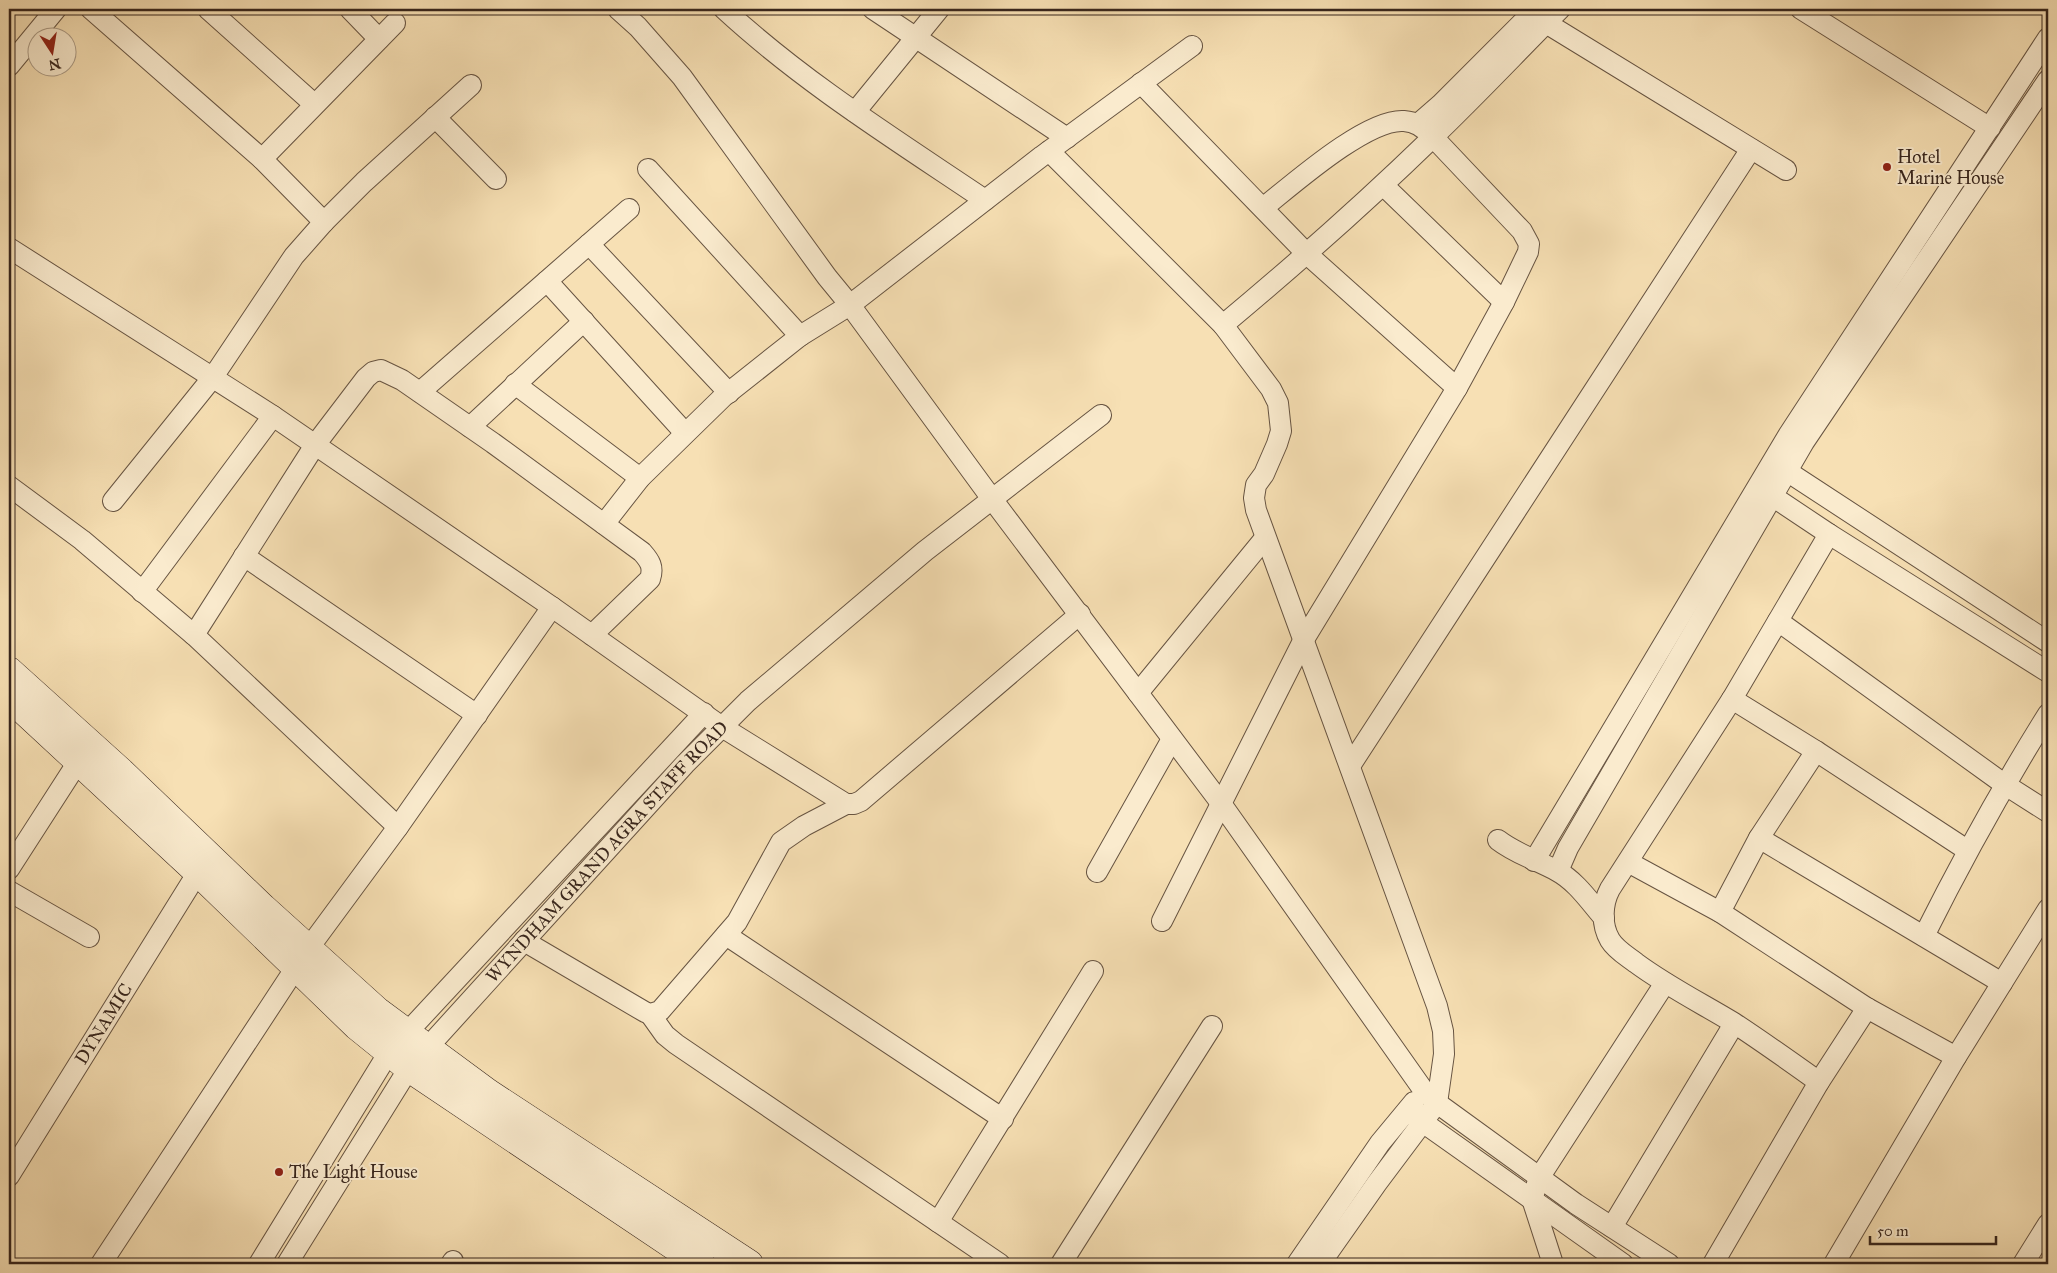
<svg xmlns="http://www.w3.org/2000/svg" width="2057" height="1273" viewBox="0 0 2057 1273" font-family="'IM FELL Great Primer',serif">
	<rect width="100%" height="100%" fill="#f7e0b4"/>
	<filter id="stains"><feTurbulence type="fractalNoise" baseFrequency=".004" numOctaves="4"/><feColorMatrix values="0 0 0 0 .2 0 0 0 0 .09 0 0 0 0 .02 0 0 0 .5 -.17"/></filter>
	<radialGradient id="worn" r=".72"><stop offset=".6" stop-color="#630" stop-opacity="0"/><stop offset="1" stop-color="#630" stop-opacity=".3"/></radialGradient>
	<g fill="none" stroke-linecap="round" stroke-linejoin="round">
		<g stroke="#675442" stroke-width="22">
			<g id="street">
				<path d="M 91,9 L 262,159 L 324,222"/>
				<path d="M 208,9 L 314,104"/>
				<path d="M 350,9 L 379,39"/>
				<path d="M 618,9 L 638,27 L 682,77 L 827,277 L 850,305 L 992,499 L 1220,802 L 1424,1091 L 1437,1103 L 1576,1204 L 1669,1264"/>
				<path d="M 724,9 C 803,82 896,140 985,200"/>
				<path d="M 873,9 L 1067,138"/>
				<path d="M 1801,9 L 1990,128"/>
				<path d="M 1546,23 L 1786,170"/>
				<path d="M 9,66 L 56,9"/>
				<path d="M 1141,83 L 1307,254 L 1457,388"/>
				<path d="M 855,112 L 939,9"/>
				<path d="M 435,117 L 496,179"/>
				<path d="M 1418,124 L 1441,104 L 1536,9"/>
				<path d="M 1049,151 L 1223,325 L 1271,389 L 1278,403 L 1281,431 L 1277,444 L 1264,474 L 1256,485 L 1254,498 L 1256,510 L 1437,1006 L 1443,1031 L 1444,1054 L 1437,1103 L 1377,1183 L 1320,1264"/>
				<path d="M 262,159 L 395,23"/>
				<path d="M 648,169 L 800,336"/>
				<path d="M 1383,185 L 1504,302"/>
				<path d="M 589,244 L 729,393"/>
				<path d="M 9,248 L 273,416 L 552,607 L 722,727 L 846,804 L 854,804 L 861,801 L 1080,614"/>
				<path d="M 547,281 L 685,433"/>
				<path d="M 1223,325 C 1295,265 1365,203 1432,138 C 1476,96 1517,52 1560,9"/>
				<path d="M 515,384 L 640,478"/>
				<path d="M 420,392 L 629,209"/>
				<path d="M 470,427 L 584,321"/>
				<path d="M 1776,464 L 2048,642"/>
				<path d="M 9,486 L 82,540 L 194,635 L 398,827"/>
				<path d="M 1763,487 L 1772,496 L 1829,534 L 2048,672"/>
				<path d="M 113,501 L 213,377 L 294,256 L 324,222 L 364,182 L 471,85"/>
				<path d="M 604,524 L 640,478 L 723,397 L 800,336 L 850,305 L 1042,156 L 1192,46"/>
				<path d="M 244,556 L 477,715"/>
				<path d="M 142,592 L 273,416"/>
				<path d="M 1778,621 L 2004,784 L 2048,812"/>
				<path d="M 194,635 L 315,445 L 366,378 L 373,372 L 381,370 L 402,380 L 493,443 L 642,552 C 650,561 654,567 650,579 L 592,635"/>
				<path d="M 1138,693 L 1265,538"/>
				<path d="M 1732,699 L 1816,751 L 1967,850"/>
				<path d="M 1350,766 L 1751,149"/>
				<path d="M 1759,838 L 2002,983"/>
				<path d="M 1498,840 C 1516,854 1537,860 1557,871 C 1576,881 1590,902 1604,918"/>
				<path d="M 1534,861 L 1789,434 L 2048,38"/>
				<path d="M 1628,862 L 1720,912 L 1867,1008 L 1956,1057"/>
				<path d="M 9,869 L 85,751"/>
				<path d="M 1558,871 L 1568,848 L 1804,442 L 2048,80"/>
				<path d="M 1097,872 L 1172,739"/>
				<path d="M 9,891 L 89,937"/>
				<path d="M 1720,912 L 1759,838 L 1816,751"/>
				<path d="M 1162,921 L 1303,641 L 1457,388 L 1504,302 L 1528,252 L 1529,244 L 1522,231 L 1433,137 C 1424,129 1418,122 1404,121 C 1367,118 1292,185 1263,208"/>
				<path d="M 726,935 L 1003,1119"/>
				<path d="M 1924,936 C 1962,860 2003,786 2048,714"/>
				<path d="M 524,941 L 645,1012 L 650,1014 L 660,1011 L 737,922 L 781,842 L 804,826 L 846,804"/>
				<path d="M 650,1014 L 665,1035 L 676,1044 L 1000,1264"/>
				<path d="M 1819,1082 C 1791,1062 1763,1042 1734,1023 C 1701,1003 1667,986 1636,963 C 1627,956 1616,950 1610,940 C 1601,925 1602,904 1610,889 L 1732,699 L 1829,534"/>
				<path d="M 1407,1111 L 1623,1264"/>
				<path id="s1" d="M 9,1176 L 198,872"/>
				<path d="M 938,1222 L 1093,971"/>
				<path d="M 1612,1227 L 1734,1024"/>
				<path d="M 101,1264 L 308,949 L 398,827 L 552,607"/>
				<path d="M 259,1264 L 389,1052 L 704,713"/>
				<path id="s2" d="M 287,1264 L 409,1068 L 685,764 L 748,701 L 925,551 L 1101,415"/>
				<path d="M 451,1264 L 453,1261"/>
				<path d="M 1061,1264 L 1212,1026"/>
				<path d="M 1297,1264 L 1380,1143 L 1414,1102"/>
				<path d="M 1553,1264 L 1532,1199 L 1539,1178 L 1665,983"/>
				<path d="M 1713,1264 L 1819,1082 L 1867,1008"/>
				<path d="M 1834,1264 L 1956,1057 L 2048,909"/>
				<path d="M 2023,1264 L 2048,1224"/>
			</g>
		</g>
		<g stroke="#37251c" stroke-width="29">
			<path id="secondary" d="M 9,671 L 121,772 L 263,908 L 377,1011 L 488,1093 L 749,1264
				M 18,705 L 198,872 L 357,1026 L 409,1068 L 701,1264"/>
		</g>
		<use href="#street" stroke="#faebce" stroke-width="20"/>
		<use href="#secondary" stroke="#faebce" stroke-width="28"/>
	</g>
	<g fill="#8f2418" stroke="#faebce" stroke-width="2">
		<circle cx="1887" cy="167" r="5"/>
		<circle cx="279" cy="1172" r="5"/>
	</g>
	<g text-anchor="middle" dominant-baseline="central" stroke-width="4" stroke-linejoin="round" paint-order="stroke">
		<g font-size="18" fill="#37251c" stroke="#faebce" text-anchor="start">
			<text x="1897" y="157">Hotel<tspan x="1897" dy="21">Marine House</tspan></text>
			<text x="289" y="1172">The Light House</text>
		</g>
		<g font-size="18" fill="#37251c" stroke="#faebce">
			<text stroke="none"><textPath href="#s2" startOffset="524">WYNDHAM GRAND AGRA STAFF ROAD</textPath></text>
			<text stroke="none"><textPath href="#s1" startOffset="179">DYNAMIC</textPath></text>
		</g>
	</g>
	<rect width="2057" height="1273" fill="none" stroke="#f7e0b4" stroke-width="30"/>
	<rect x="10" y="10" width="2037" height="1253" fill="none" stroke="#37251c" stroke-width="2.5"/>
	<rect x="15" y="15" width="2027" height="1243" fill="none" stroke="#37251c"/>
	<g transform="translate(52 52) rotate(168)"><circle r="24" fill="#faebce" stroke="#ac9c87"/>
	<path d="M0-4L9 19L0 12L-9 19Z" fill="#8f2418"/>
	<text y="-8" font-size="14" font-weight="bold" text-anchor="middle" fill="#37251c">N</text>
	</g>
	<path d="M1870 1236v8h126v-8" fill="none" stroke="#37251c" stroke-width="2.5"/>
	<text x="1877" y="1236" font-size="15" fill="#37251c" stroke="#faebce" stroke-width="4" paint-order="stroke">50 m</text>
	<rect width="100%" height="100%" filter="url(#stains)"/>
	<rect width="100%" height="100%" fill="url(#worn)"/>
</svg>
